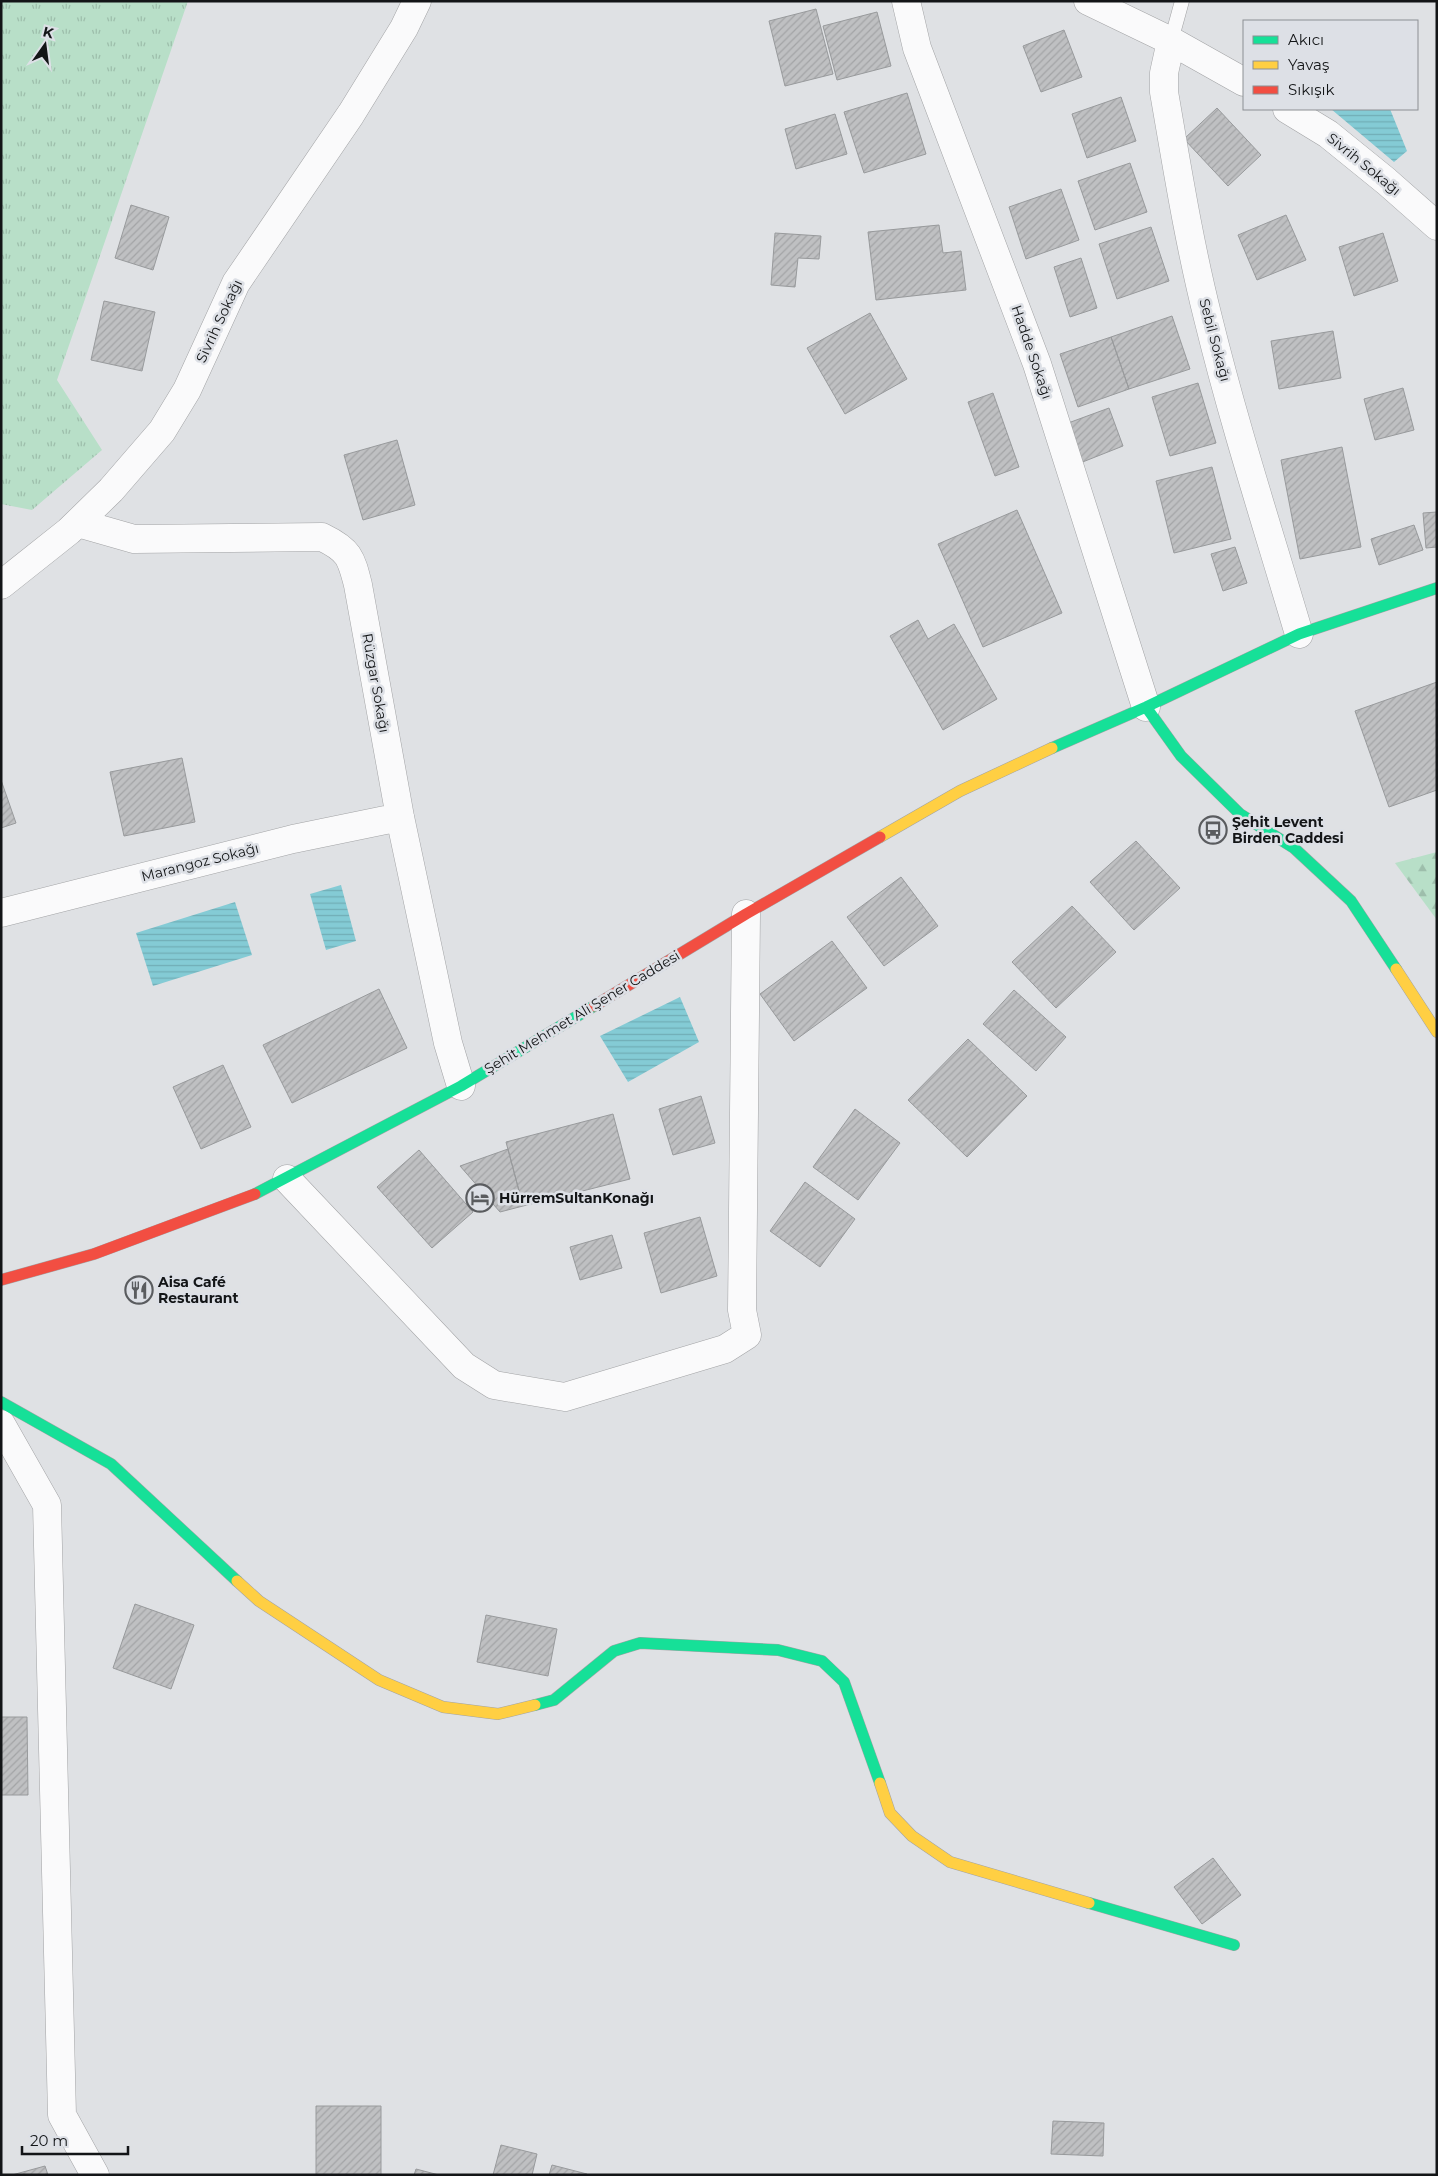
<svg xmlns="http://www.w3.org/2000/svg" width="1438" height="2176" viewBox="0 0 1438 2176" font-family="Montserrat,sans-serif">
	<defs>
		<pattern id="grass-tufts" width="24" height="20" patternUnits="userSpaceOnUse" patternTransform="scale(1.25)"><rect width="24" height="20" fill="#b8dfc8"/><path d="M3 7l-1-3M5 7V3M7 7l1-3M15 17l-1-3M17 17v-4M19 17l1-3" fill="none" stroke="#9dbeab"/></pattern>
		<pattern id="forest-firs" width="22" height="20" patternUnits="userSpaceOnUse" patternTransform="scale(1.25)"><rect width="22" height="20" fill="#b8dfc8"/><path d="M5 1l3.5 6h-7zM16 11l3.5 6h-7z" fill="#9dbeab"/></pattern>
		<pattern id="water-rules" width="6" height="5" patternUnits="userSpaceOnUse" patternTransform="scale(1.25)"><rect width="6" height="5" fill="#84cbd5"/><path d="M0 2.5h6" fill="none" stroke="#71adb6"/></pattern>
		<pattern id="building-hatch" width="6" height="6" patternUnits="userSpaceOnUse" patternTransform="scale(1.25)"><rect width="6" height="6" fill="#bfc0c2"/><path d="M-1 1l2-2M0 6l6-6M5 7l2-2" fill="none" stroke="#a3a4a6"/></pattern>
	</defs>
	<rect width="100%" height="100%" fill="#dfe1e4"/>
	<path fill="url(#grass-tufts)" d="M 1,1 L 188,1 L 57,380 L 102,450 L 32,510 L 1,504 Z"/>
	<path fill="url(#forest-firs)" d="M 1437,852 L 1437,920 L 1395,863 Z"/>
	<path fill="url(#water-rules)" d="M 1331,109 L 1390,109 L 1407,151 L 1394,162 Z
		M 341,885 L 356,941 L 326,950 L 310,894 Z
		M 235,902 L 252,955 L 153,986 L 136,933 Z
		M 680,997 L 699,1042 L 628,1082 L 600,1036 Z"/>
	<path fill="url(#building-hatch)" stroke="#989a9c" d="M 816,9 L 833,74 L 785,86 L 769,21 Z
		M 877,12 L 891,66 L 837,80 L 823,26 Z
		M 1064,30 L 1082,77 L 1041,92 L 1023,46 Z
		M 907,93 L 926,154 L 864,173 L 844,112 Z
		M 1121,97 L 1136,141 L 1087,158 L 1072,114 Z
		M 1217,108 L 1261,155 L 1228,186 L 1184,139 Z
		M 835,114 L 847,154 L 796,169 L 785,129 Z
		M 1130,163 L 1147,212 L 1095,230 L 1078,181 Z
		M 1061,189 L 1079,240 L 1026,259 L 1009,207 Z
		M 131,205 L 169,217 L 153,270 L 115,258 Z
		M 1286,215 L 1306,260 L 1257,280 L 1238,235 Z
		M 939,225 L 943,253 L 961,251 L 966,290 L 876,300 L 868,232 Z
		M 1151,227 L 1169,281 L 1117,299 L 1099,244 Z
		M 775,233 L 821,236 L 819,259 L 798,258 L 795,287 L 771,285 Z
		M 1383,233 L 1398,281 L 1354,296 L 1339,247 Z
		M 1081,258 L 1097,308 L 1070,317 L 1054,267 Z
		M 104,301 L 155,312 L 142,371 L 91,360 Z
		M 870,313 L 907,379 L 845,414 L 807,348 Z
		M 1172,316 L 1190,369 L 1129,389 L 1111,337 Z
		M 1333,331 L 1341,378 L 1279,389 L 1271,341 Z
		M 1111,337 L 1129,389 L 1078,407 L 1060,354 Z
		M 1198,383 L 1216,443 L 1170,456 L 1152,397 Z
		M 1403,388 L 1414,430 L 1375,440 L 1364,399 Z
		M 993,393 L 1019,467 L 995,476 L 968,402 Z
		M 1109,408 L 1123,446 L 1075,465 L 1060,426 Z
		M 397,440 L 415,505 L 363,520 L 344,455 Z
		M 1342,447 L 1361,547 L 1300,559 L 1281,460 Z
		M 1212,467 L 1231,539 L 1174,553 L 1156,481 Z
		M 1017,510 L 1062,613 L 983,647 L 938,544 Z
		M 1437,512 L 1437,547 L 1426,548 L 1423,513 Z
		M 1414,525 L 1423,550 L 1379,565 L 1371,539 Z
		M 1235,547 L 1247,583 L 1223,591 L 1211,554 Z
		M 918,620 L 928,639 L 954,624 L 997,699 L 943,730 L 890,636 Z
		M 1437,682 L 1437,790 L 1389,807 L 1355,711 Z
		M 182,758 L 195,822 L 124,836 L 110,772 Z
		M 1,780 L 16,823 L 1,828 Z
		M 1136,841 L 1180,888 L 1134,930 L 1090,882 Z
		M 901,877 L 938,926 L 884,966 L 847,917 Z
		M 1072,906 L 1116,952 L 1056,1008 L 1012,962 Z
		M 832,941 L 867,988 L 794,1041 L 760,994 Z
		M 379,989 L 407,1048 L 292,1103 L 263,1045 Z
		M 1014,990 L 1066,1037 L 1036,1071 L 983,1024 Z
		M 968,1039 L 1027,1096 L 967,1157 L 908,1100 Z
		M 223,1065 L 251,1127 L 201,1149 L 173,1087 Z
		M 701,1096 L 715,1143 L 673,1155 L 659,1109 Z
		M 855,1109 L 900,1143 L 858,1200 L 813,1167 Z
		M 613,1114 L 630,1179 L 523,1206 L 506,1142 Z
		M 508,1149 L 523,1206 L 500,1212 L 460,1166 Z
		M 419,1150 L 473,1212 L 432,1248 L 377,1187 Z
		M 805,1182 L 855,1219 L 820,1267 L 770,1231 Z
		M 700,1217 L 717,1276 L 661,1293 L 644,1233 Z
		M 612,1235 L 622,1268 L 580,1280 L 570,1247 Z
		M 135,1604 L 194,1625 L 171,1689 L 113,1668 Z
		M 486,1615 L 557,1629 L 548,1676 L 477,1662 Z
		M 1,1717 L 27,1717 L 28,1795 L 1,1795 Z
		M 1213,1858 L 1241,1895 L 1202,1924 L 1174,1887 Z
		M 316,2106 L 381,2106 L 381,2175 L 316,2175 Z
		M 1053,2121 L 1104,2123 L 1103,2156 L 1051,2154 Z
		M 501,2145 L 537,2154 L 532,2175 L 493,2175 Z
		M 552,2165 L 587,2174 L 587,2175 L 549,2175 Z
		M 45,2166 L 48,2175 L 12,2175 Z
		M 416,2169 L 439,2175 L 414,2175 Z"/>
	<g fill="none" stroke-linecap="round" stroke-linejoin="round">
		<g stroke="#a2a3a5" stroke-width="15">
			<path id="lane" d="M 1171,41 L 1182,1"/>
		</g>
		<g stroke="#a2a3a5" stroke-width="29">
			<path id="street" d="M 906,1 L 917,48 L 1037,364 L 1146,707
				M 1088,1 L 1171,41 L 1244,82
				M 1171,41 L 1164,73 L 1164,92 C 1177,167 1189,243 1208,318 C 1234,424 1268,529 1299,634
				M 1287,109 L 1328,134 L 1386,181 L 1437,226
				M 78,523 L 134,539 L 322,537 C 349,550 351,557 358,585 L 400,817 L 448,1043 L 461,1086
				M 1,585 L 69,531 L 111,490 L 162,431 L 187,390 L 236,283 L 351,114 L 404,28 L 417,1
				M 1,913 L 293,839 L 400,817
				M 287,1179 L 464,1366 L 494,1385 L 565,1397 L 725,1349 L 747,1335 L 742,1310 L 746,914
				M 1,1424 L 47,1505 L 62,2115 L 95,2175"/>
		</g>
		<g stroke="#a2a3a5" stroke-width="12">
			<path id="fast" d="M 1146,707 L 1181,756 L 1240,814 L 1294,848 L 1351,901 L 1396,969
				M 1052,748 L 1146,707 L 1299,634 L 1437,588
				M 255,1194 L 461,1086 L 594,1006
				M 1,1402 L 111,1464 L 237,1581
				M 535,1705 L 554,1700 L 614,1651 L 640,1643 L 778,1650 L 822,1661 L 844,1682 L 880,1783
				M 1089,1903 L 1234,1945"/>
		</g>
		<g stroke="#a2a3a5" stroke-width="12">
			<path id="slow" d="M 880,837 L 960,791 L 1052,748
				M 1396,969 L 1437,1032
				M 237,1581 L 259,1601 L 379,1680 L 443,1707 L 498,1714 L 535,1705
				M 880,1783 L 890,1813 L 912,1836 L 950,1862 L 1089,1903"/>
		</g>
		<g stroke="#a2a3a5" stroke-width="12">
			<path id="jam" d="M 594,1006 L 746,914 L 880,837
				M 1,1280 L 94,1254 L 255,1194"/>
		</g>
		<use href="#lane" stroke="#fafafb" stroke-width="14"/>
		<use href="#street" stroke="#fafafb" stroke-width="28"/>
		<use href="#fast" stroke="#16e098" stroke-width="11"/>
		<use href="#slow" stroke="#ffcf43" stroke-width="11"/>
		<use href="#jam" stroke="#f24e42" stroke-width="11"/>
	</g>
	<defs>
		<g id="bus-ring" transform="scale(1.4375)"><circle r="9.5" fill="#dde0e6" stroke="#5a5c5f" stroke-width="1.5"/><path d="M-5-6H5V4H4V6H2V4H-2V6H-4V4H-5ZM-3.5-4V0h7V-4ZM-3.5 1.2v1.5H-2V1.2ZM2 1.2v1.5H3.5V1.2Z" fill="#5a5c5f"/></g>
		<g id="hotel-ring" transform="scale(1.4375)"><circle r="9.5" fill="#dde0e6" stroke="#5a5c5f" stroke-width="1.5"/><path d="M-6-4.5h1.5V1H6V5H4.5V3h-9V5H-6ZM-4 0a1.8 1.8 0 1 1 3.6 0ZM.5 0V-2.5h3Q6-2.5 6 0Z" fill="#5a5c5f"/></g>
		<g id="restaurant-ring" transform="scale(1.4375)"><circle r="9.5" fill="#dde0e6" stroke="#5a5c5f" stroke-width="1.5"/><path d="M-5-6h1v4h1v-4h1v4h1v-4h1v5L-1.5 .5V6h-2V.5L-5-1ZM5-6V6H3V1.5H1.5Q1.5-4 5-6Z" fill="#5a5c5f"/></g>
	</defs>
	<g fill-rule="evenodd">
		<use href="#bus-ring" x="1213" y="830"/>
		<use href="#hotel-ring" x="480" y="1198"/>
		<use href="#restaurant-ring" x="139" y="1290"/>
	</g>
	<g text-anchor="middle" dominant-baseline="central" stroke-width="5" stroke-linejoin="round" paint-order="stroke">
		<g font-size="14" fill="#131517" stroke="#dde0e6">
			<text transform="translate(1364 164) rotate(39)">Sivrih Sokağı</text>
			<text transform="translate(219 321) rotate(-65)">Sivrih Sokağı</text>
			<text transform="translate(1215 340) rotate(75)">Sebil Sokağı</text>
			<text transform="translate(1032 352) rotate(71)">Hadde Sokağı</text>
			<text transform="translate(376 683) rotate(80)">Rüzgar Sokağı</text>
			<text transform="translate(200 862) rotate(-14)">Marangoz Sokağı</text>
			<text transform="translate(582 1012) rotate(-31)">Şehit Mehmet Ali Şener Caddesi</text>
		</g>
		<g font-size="14" font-weight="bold" fill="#131517" stroke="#dde0e6" text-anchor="start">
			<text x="1232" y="822">Şehit Levent<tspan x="1232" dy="16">Birden Caddesi</tspan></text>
			<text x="499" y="1198">HürremSultanKonağı</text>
			<text x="158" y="1282">Aisa Café<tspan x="158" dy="16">Restaurant</tspan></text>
		</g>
	</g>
	<rect width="1438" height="2176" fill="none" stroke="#131517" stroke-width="5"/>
	<rect x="1243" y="20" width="175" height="90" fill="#dde0e6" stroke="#8c8f93"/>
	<rect x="1253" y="36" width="25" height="8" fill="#16e098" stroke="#8c8f93"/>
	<text x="1288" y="45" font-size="15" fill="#131517">Akıcı</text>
	<rect x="1253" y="61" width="25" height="8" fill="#ffcf43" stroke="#8c8f93"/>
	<text x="1288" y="70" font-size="15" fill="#131517">Yavaş</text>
	<rect x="1253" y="86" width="25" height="8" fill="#f24e42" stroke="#8c8f93"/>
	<text x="1288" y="95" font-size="15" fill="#131517">Sıkışık</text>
	<g transform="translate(45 45) rotate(14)" stroke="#dde0e6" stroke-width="4" paint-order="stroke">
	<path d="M0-4L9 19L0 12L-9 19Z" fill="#131517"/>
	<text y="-8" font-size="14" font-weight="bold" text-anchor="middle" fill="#131517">K</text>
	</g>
	<path d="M22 2146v8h106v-8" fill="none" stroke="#131517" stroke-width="2.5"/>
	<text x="30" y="2146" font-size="15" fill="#131517" stroke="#dde0e6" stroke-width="4" paint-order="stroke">20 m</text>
</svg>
